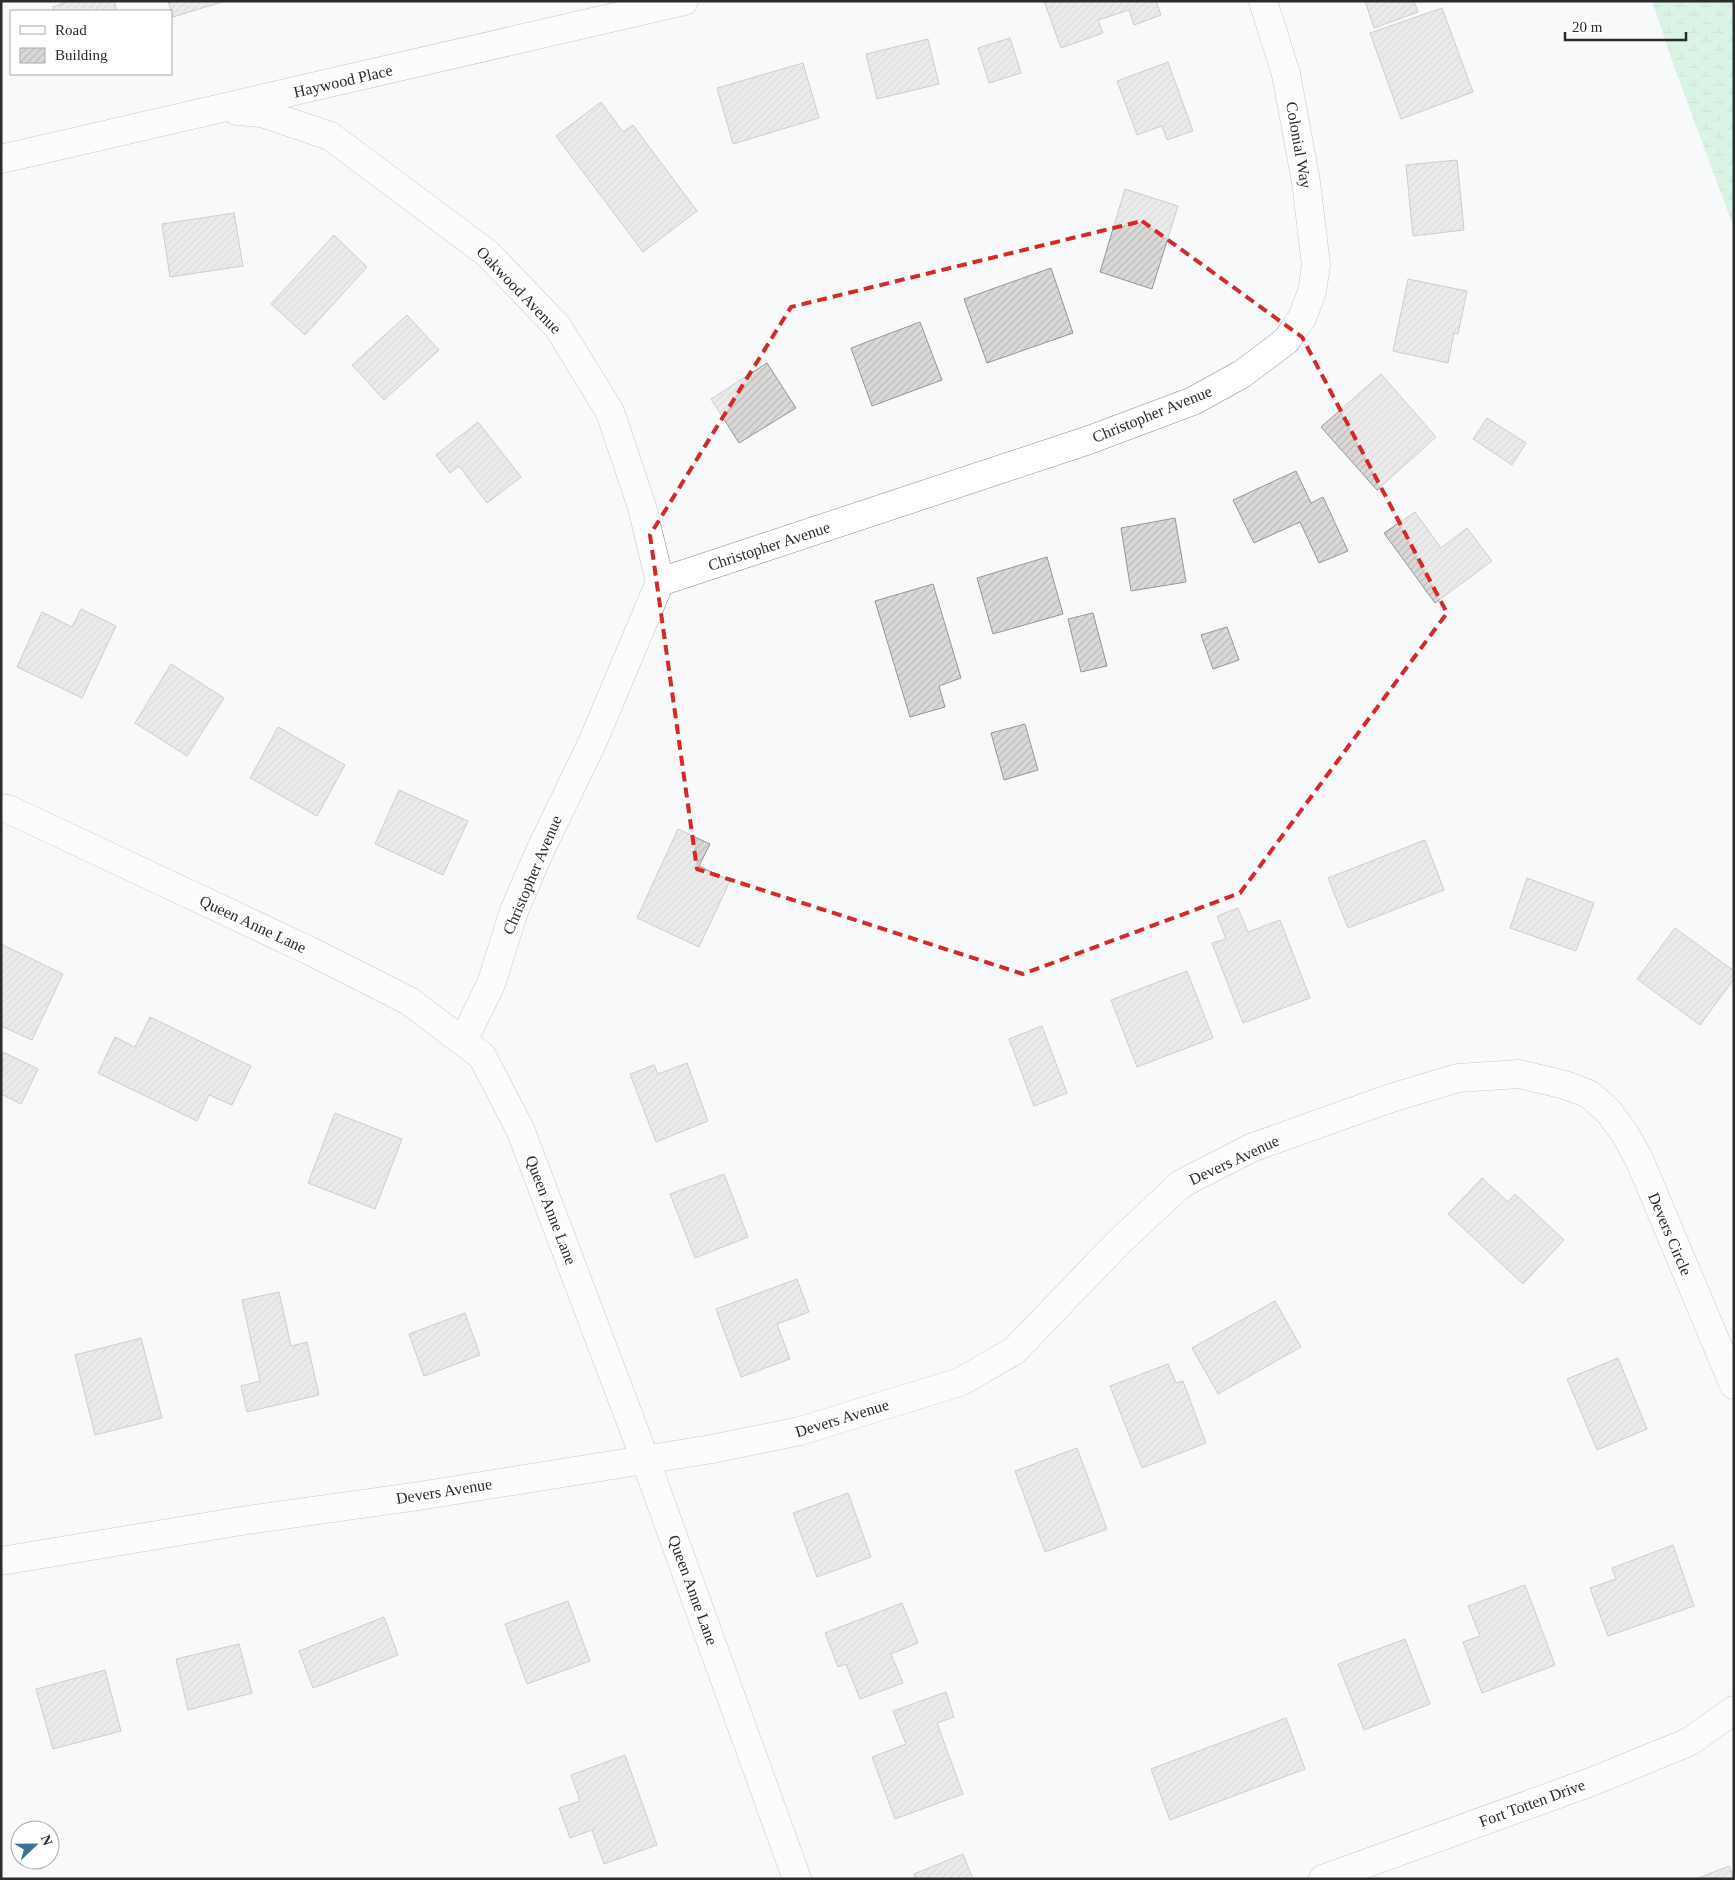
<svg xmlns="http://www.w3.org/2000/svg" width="1735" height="1880" viewBox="0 0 1735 1880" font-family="Georgia,serif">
	<defs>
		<pattern id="wetland-marsh" width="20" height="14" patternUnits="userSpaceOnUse" patternTransform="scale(1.25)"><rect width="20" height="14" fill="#b4eccd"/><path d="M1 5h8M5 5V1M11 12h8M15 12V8" fill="none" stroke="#9bcbb0"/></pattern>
		<pattern id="building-hatch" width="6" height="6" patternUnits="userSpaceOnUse" patternTransform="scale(1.25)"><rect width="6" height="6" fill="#dad9d7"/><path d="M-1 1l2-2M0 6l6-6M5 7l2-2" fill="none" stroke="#bbbab9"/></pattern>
	</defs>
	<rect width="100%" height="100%" fill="#f7f9fa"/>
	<path fill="url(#wetland-marsh)" d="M 1652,1 L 1734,1 L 1734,228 L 1675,69 Z"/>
	<path fill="url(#building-hatch)" stroke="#989695" d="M 68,1 L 114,1 L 117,11 L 54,11 L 53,7 Z
		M 168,1 L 225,1 L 173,17 Z
		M 1044,1 L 1156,1 L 1161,15 L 1134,25 L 1129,10 L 1098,20 L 1103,33 L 1061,48 Z
		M 1365,1 L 1414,1 L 1418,12 L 1374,28 Z
		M 1442,8 L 1473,92 L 1401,119 L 1370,33 Z
		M 1010,38 L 1021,73 L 989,83 L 978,48 Z
		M 928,39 L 939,84 L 877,99 L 866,54 Z
		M 1168,62 L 1193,131 L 1167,140 L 1162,126 L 1137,135 L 1117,81 Z
		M 803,63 L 819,118 L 733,144 L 717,88 Z
		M 601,102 L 623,132 L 633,125 L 697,211 L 643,252 L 556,136 Z
		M 1457,160 L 1464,230 L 1413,236 L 1406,165 Z
		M 1125,189 L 1178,206 L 1152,289 L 1100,272 Z
		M 234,213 L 243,266 L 170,277 L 162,224 Z
		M 334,235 L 367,267 L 305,335 L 271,304 Z
		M 1051,268 L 1073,333 L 987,363 L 964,299 Z
		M 1408,279 L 1467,291 L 1458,334 L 1454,333 L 1448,363 L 1393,351 Z
		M 407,315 L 439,350 L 384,400 L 352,365 Z
		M 920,322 L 942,380 L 872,406 L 851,348 Z
		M 767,363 L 796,408 L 739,443 L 711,399 Z
		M 1381,374 L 1436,437 L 1377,490 L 1321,427 Z
		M 1487,418 L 1526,443 L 1512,465 L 1473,439 Z
		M 478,422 L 521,477 L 487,503 L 459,466 L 450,473 L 436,455 Z
		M 1296,471 L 1311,503 L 1323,497 L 1348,551 L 1319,563 L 1300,522 L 1254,543 L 1233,500 Z
		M 1415,512 L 1441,548 L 1467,528 L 1492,561 L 1435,603 L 1384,533 Z
		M 1175,518 L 1186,582 L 1131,591 L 1121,528 Z
		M 1047,557 L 1063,614 L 993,634 L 977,578 Z
		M 933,584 L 961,678 L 939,686 L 945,707 L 910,717 L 875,601 Z
		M 81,609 L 116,626 L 82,698 L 17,667 L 42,612 L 72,627 Z
		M 1093,613 L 1107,666 L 1081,672 L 1068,619 Z
		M 1227,627 L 1239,660 L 1213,669 L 1201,635 Z
		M 171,664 L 224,698 L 187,756 L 135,723 Z
		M 1025,724 L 1038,770 L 1004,780 L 991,733 Z
		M 278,727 L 345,765 L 317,816 L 250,778 Z
		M 399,790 L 468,821 L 443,875 L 375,844 Z
		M 678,829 L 710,844 L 699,866 L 730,881 L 699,947 L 637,918 Z
		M 1425,840 L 1444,890 L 1348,928 L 1328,878 Z
		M 1527,878 L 1594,903 L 1576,951 L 1510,928 Z
		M 1238,908 L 1248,932 L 1280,920 L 1310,998 L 1243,1023 L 1212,943 L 1226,939 L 1217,916 Z
		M 1675,928 L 1734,971 L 1734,979 L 1700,1025 L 1637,979 Z
		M 1,944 L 63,974 L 32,1040 L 1,1026 Z
		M 1187,971 L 1213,1038 L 1137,1067 L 1111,1000 Z
		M 150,1017 L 251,1066 L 232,1105 L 209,1095 L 197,1121 L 98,1073 L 115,1037 L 135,1047 Z
		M 1042,1026 L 1067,1093 L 1034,1106 L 1009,1039 Z
		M 3,1052 L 38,1069 L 21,1104 L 1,1094 Z
		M 687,1063 L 708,1121 L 656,1142 L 630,1074 L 654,1065 L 658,1074 Z
		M 335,1113 L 402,1139 L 375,1209 L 308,1183 Z
		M 724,1174 L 748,1237 L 695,1258 L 670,1194 Z
		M 1482,1178 L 1508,1202 L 1515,1194 L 1564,1240 L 1523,1284 L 1448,1214 Z
		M 797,1279 L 809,1312 L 777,1324 L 790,1359 L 741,1377 L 716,1309 Z
		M 279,1292 L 291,1346 L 307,1342 L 319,1395 L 247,1412 L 241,1386 L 260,1381 L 242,1300 Z
		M 1275,1301 L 1301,1347 L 1218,1394 L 1192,1348 Z
		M 465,1313 L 480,1355 L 424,1376 L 409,1334 Z
		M 141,1338 L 162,1418 L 95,1435 L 75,1355 Z
		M 1618,1358 L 1647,1429 L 1597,1450 L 1567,1379 Z
		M 1168,1364 L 1176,1383 L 1183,1381 L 1206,1443 L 1142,1468 L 1110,1386 Z
		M 1077,1448 L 1107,1529 L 1045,1552 L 1015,1471 Z
		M 848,1493 L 871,1557 L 817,1577 L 793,1513 Z
		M 1673,1545 L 1694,1606 L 1608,1636 L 1590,1588 L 1616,1579 L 1612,1568 Z
		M 1525,1585 L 1555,1665 L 1482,1693 L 1463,1642 L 1480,1636 L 1468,1606 Z
		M 568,1601 L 590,1661 L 527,1684 L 505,1624 Z
		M 902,1603 L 918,1643 L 891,1654 L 903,1683 L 860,1699 L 846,1664 L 838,1667 L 825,1633 Z
		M 384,1617 L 398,1655 L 313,1688 L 299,1651 Z
		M 1405,1639 L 1430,1704 L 1364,1730 L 1338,1664 Z
		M 239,1644 L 252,1693 L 188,1710 L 176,1659 Z
		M 105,1670 L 121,1731 L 53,1749 L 36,1689 Z
		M 946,1692 L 954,1717 L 937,1723 L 963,1794 L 895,1819 L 872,1757 L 906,1744 L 893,1711 Z
		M 1286,1718 L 1305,1769 L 1170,1820 L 1151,1769 Z
		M 625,1755 L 657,1845 L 604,1864 L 592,1830 L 570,1838 L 559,1808 L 580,1801 L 571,1775 Z
		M 963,1854 L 973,1879 L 916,1879 L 914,1874 Z
		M 1729,1866 L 1734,1879 L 1696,1879 Z"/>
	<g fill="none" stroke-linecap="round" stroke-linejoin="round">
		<g stroke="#8a8c8d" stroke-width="29">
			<path id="minor" d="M 237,111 L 262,113 L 330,136 L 488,254 L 558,327 L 610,412 L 642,507 L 660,582
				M 1,159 L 684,1
				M 1,808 L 8,809 L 308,950 L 409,1001 L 482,1056 L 520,1129 L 645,1459 L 797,1879
				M 463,1041 L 491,984 L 514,911 L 539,853 L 593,741 L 660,582 L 1089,440 L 1193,401 L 1242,374 L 1286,341 L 1302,318 L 1312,292 L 1316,265 L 1306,182 L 1286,74 L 1263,1
				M 1,1561 L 247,1520 L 419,1496 L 712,1449 L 800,1431 L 960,1382 L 1014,1351 L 1118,1243 L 1181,1184 L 1251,1148 L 1391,1098 L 1458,1078 L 1519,1074 L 1565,1085 L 1589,1094 L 1609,1112 L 1625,1134 L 1639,1159 L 1734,1385
				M 1323,1879 L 1591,1782 L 1689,1742 L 1734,1710"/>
		</g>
		<use href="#minor" stroke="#fff" stroke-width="28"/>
	</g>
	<path d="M0 0H1735V1880H0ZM 1142,221 L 1302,337 L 1447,613 L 1240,893 L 1023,974 L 697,869 L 650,535 L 791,307 Z" fill="#f7f9fa" fill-opacity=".55" fill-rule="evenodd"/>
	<path fill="none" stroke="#d62828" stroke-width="4" stroke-dasharray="10 6" stroke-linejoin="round" d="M 1142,221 L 1302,337 L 1447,613 L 1240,893 L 1023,974 L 697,869 L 650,535 L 791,307 Z"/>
	<g text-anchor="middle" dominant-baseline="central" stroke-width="4" stroke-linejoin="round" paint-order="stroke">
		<g font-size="16" fill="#2b2b2c" stroke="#fff">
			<text transform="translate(343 81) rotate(-13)">Haywood Place</text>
			<text transform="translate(1299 145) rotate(80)">Colonial Way</text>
			<text transform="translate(519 290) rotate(46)">Oakwood Avenue</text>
			<text transform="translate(1152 414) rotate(-22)">Christopher Avenue</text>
			<text transform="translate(769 546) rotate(-18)">Christopher Avenue</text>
			<text transform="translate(532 875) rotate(-67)">Christopher Avenue</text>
			<text transform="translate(253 924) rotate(25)">Queen Anne Lane</text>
			<text transform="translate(1234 1160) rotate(-25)">Devers Avenue</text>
			<text transform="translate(551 1210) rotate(69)">Queen Anne Lane</text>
			<text transform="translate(1670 1234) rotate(67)">Devers Circle</text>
			<text transform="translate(842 1418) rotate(-17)">Devers Avenue</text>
			<text transform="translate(444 1491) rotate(-9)">Devers Avenue</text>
			<text transform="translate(693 1590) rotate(70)">Queen Anne Lane</text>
			<text transform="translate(1532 1803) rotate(-20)">Fort Totten Drive</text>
		</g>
	</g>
	<rect width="1735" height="1880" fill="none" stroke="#2b2b2c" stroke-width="5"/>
	<rect x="10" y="10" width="162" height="65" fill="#ffffff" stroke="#aaaaab"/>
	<rect x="20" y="26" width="25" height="8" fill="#ffffff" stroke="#aaaaab"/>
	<text x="55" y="35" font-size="15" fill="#2b2b2c">Road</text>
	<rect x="20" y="48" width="25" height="15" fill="url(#building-hatch)" stroke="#aaaaab"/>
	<text x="55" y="60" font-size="15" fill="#2b2b2c">Building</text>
	<g transform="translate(35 1845) rotate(68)"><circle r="24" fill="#ffffff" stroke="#aaaaab"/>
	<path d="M0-4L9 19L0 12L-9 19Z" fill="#3a718c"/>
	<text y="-8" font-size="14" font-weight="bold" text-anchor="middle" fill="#2b2b2c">N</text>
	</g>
	<path d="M1565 32v8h121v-8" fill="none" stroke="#2b2b2c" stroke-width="2.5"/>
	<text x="1572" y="32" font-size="15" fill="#2b2b2c" stroke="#ffffff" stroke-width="4" paint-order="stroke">20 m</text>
</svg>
